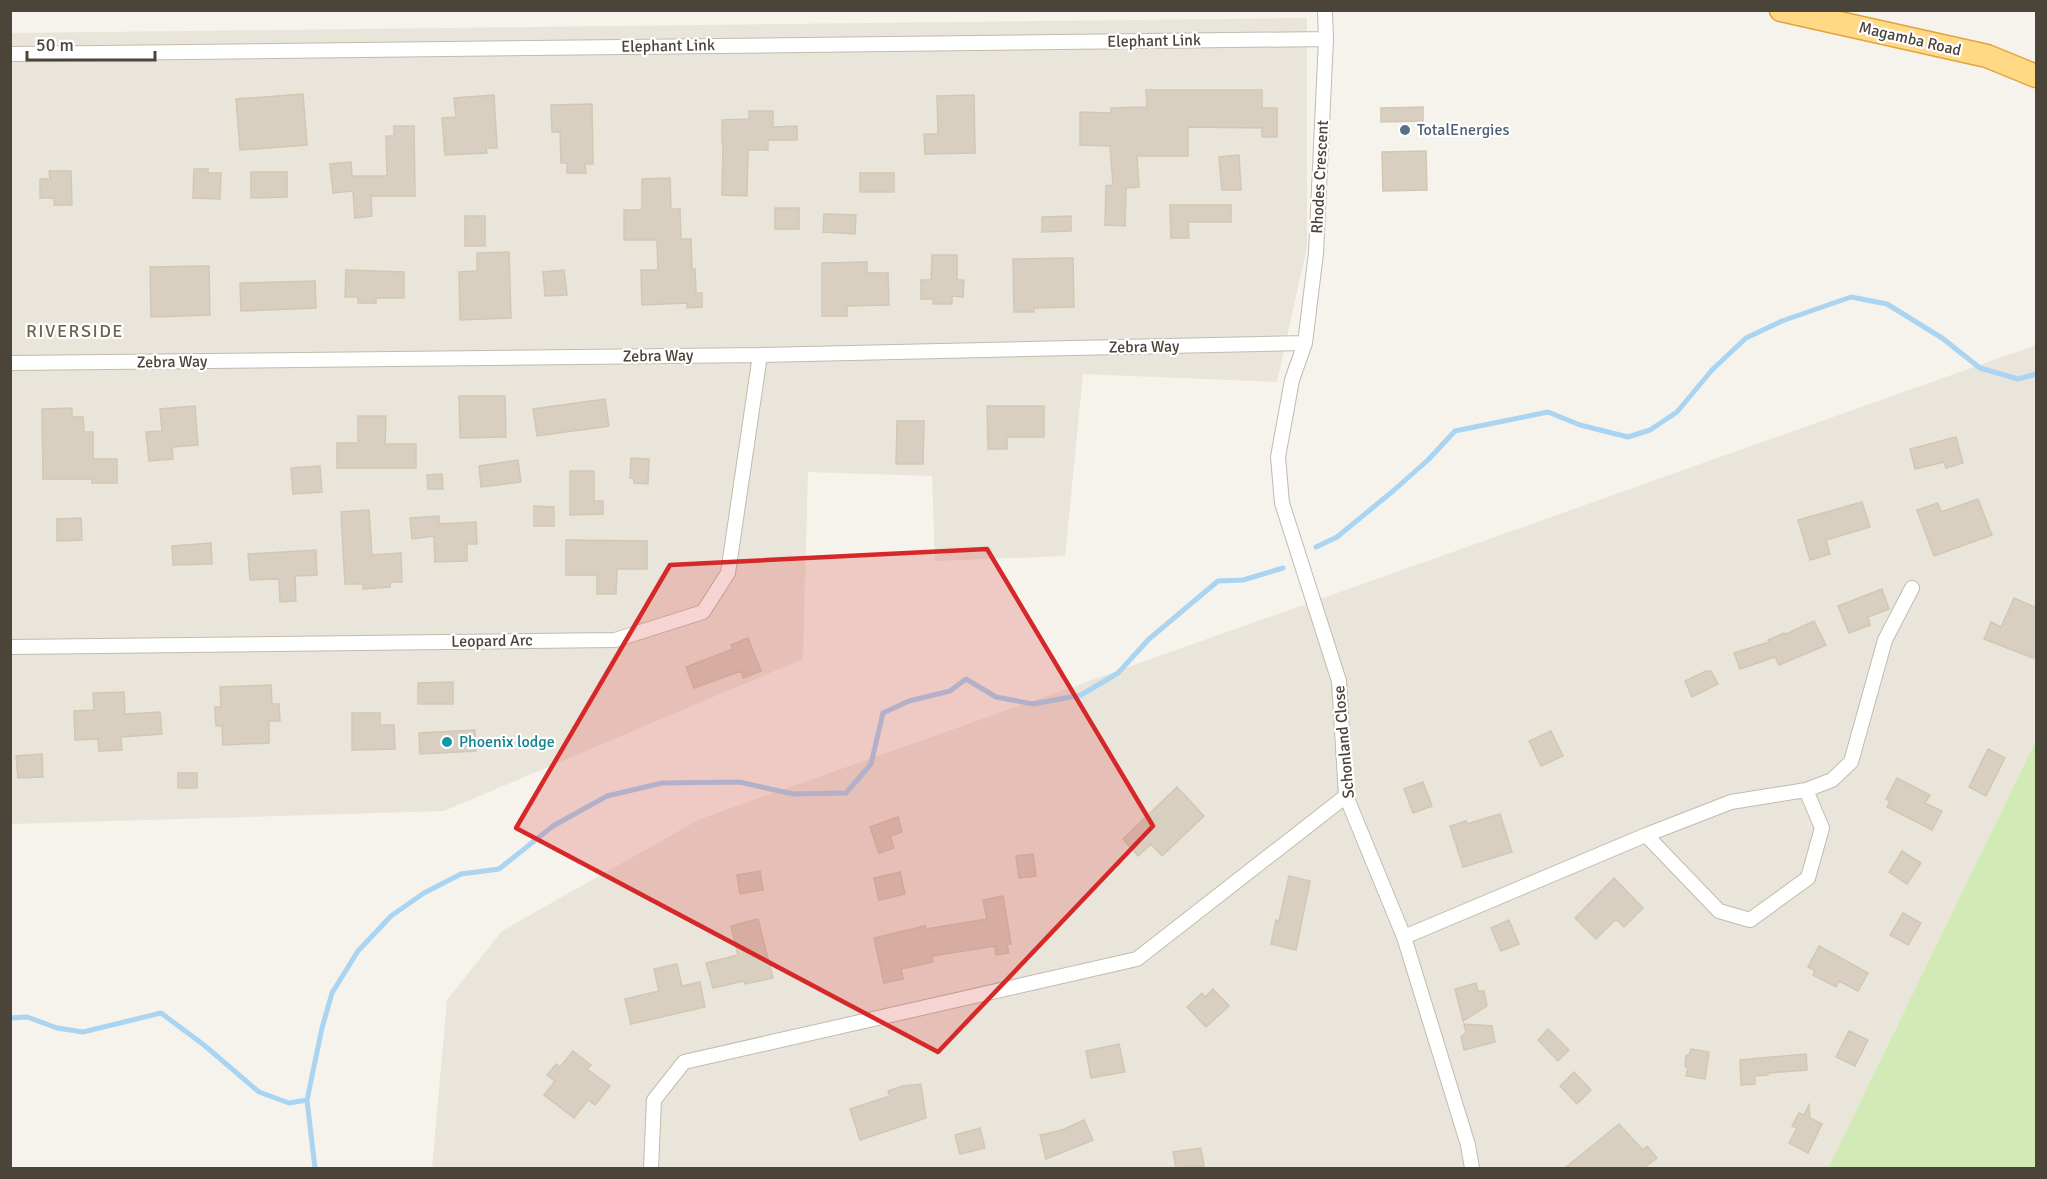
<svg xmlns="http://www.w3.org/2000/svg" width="2047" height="1179" viewBox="0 0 2047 1179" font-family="Signika,sans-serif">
	<rect width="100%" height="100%" fill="#f6f3ec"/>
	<path fill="#eae5da" d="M 1307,18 L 1307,247 L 1277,382 L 1083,374 L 1065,556 L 935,561 L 932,476 L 808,472 L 803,659 L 444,811 L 11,824 L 10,33 Z
		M 2036,345 L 2036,740 L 1828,1168 L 432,1168 L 447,1000 L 502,931 L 700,819 Z"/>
	<path fill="#d2eab5" d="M 2036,740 L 2036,1168 L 1828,1168 Z"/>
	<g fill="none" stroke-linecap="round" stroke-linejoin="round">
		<path stroke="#a9d4f2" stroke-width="5" d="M 1316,547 L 1337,537 L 1393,491 L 1428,460 L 1455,431 L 1548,412 L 1580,425 L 1628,437 L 1650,430 L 1677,412 L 1712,370 L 1746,338 L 1782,321 L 1851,297 L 1887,304 L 1942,338 L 1980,368 L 2018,379 L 2036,374
			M 10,1018 L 27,1017 L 57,1028 L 83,1032 L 161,1013 L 204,1045 L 259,1092 L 289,1103 L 307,1100
			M 315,1168 L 307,1100 L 322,1028 L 332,993 L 358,951 L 391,916 L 424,893 L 461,874 L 499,869 L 553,826 L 607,796 L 662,783 L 739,782 L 793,794 L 846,793 L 871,764 L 883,713 L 909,701 L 950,691 L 966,679 L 996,697 L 1033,704 L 1081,695 L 1118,673 L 1149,639 L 1218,581 L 1243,580 L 1283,568"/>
	</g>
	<path fill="#d8cfc1" stroke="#d3c7b4" stroke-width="1.5" d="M 1146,90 L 1262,90 L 1262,108 L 1277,108 L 1277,137 L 1262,137 L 1262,128 L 1188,127 L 1188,156 L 1137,156 L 1139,187 L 1126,188 L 1125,226 L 1105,225 L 1106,186 L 1113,185 L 1110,146 L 1080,145 L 1080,112 L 1111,113 L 1111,108 L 1147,107 Z
		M 303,94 L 307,145 L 240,150 L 236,99 Z
		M 494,95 L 497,148 L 486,148 L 487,153 L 445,155 L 442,118 L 456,117 L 454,98 Z
		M 974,95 L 975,153 L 925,154 L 924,134 L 938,134 L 937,96 Z
		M 592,104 L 593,164 L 585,164 L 586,173 L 567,173 L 567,163 L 561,163 L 560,132 L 552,132 L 551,105 Z
		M 1423,107 L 1423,121 L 1381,122 L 1381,108 Z
		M 749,111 L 773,111 L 773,127 L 797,126 L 797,140 L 768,140 L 768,150 L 748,150 L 747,196 L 722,195 L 723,143 L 722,143 L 722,120 L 749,119 Z
		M 394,126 L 414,126 L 415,196 L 371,196 L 372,216 L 355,218 L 353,191 L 333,193 L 330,164 L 351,162 L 352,176 L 387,176 L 386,136 L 394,136 Z
		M 1426,151 L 1427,190 L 1383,191 L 1382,152 Z
		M 1239,155 L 1241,190 L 1222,190 L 1219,157 Z
		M 194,169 L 208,169 L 208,173 L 221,173 L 220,199 L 193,198 Z
		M 49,171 L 71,171 L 72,205 L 54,205 L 54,198 L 40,198 L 40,179 L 50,179 Z
		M 251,172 L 287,172 L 287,197 L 251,198 Z
		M 860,173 L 894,173 L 894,192 L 860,192 Z
		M 670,178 L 671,209 L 680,209 L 681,239 L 691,239 L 692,269 L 695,269 L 696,293 L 702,293 L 702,307 L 687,308 L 687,303 L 642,305 L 641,270 L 658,270 L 657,240 L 624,240 L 624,210 L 642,210 L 642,179 Z
		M 1170,205 L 1231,205 L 1231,222 L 1188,222 L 1189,238 L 1171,238 Z
		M 775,208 L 799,208 L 799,229 L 775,229 Z
		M 824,214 L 856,215 L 855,234 L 823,232 Z
		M 465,216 L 485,216 L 485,246 L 465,246 Z
		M 1071,216 L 1071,231 L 1042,232 L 1042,217 Z
		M 509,252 L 511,318 L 460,320 L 459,272 L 477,271 L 477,253 Z
		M 932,255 L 957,255 L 957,280 L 964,280 L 963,297 L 952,296 L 952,304 L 933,304 L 933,299 L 921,299 L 921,280 L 931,280 Z
		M 1073,258 L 1074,307 L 1034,308 L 1034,312 L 1014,312 L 1013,259 Z
		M 867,262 L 867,273 L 888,273 L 889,305 L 847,306 L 847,316 L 822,316 L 822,263 Z
		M 209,266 L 210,315 L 151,317 L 150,267 Z
		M 346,270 L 404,272 L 404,298 L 376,298 L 376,303 L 358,303 L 358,297 L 345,297 Z
		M 564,270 L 567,295 L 545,296 L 543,272 Z
		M 315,281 L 316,308 L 241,311 L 240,283 Z
		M 459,396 L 505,396 L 506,437 L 460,438 Z
		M 605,399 L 609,426 L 537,436 L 533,409 Z
		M 195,406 L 198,445 L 172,447 L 173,459 L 149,461 L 146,432 L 162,431 L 160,409 Z
		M 987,406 L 1044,406 L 1044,437 L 1007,437 L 1007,449 L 988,449 Z
		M 72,408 L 72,417 L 83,417 L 84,432 L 93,432 L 93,459 L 117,459 L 117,483 L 92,483 L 92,479 L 43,479 L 42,409 Z
		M 358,416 L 386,416 L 385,444 L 416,444 L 416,468 L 337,468 L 337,443 L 358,443 Z
		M 897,421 L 924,421 L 923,464 L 896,464 Z
		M 1956,437 L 1963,463 L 1946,468 L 1944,462 L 1915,469 L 1910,449 Z
		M 631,458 L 649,459 L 648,484 L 634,483 L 634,478 L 630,478 Z
		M 518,460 L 521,482 L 481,487 L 479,466 Z
		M 320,466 L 322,492 L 293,494 L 291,468 Z
		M 570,471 L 594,471 L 594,501 L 603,501 L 603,514 L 570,515 Z
		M 442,474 L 443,489 L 428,489 L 427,475 Z
		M 1978,499 L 1992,535 L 1934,556 L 1917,510 L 1938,503 L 1941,512 Z
		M 1862,502 L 1870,527 L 1826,540 L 1830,554 L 1810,560 L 1798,520 Z
		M 534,506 L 554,507 L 554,526 L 534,526 Z
		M 369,510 L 372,555 L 401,553 L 402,582 L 390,582 L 390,587 L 363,589 L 363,584 L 345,584 L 341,512 Z
		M 439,516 L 439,524 L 476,522 L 477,544 L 467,544 L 467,561 L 435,562 L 434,536 L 412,539 L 410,518 Z
		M 81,518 L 82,540 L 57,541 L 57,519 Z
		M 566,540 L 647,541 L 647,569 L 617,569 L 616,594 L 597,594 L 597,575 L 566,575 Z
		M 211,543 L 212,564 L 173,565 L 172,546 Z
		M 316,550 L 317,575 L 295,576 L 296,601 L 280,602 L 279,579 L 250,580 L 248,554 Z
		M 1882,589 L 1889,609 L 1868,617 L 1870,625 L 1849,633 L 1838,606 Z
		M 2014,598 L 2037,608 L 2037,651 L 2033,658 L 1984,639 L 1991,622 L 2001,627 Z
		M 1814,621 L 1826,645 L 1779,665 L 1775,657 L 1740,669 L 1734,653 L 1769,642 L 1768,640 L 1784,633 L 1784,635 Z
		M 748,638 L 761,671 L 743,678 L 741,671 L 694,688 L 686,667 L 733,649 L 731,645 Z
		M 1706,671 L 1711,671 L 1718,684 L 1692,697 L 1685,681 Z
		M 453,682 L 453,704 L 418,704 L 418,683 Z
		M 271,685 L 272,704 L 279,704 L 280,721 L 269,721 L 269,743 L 223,745 L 222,726 L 216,726 L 215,707 L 221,707 L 220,687 Z
		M 124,692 L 125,714 L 160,712 L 162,734 L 121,737 L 122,750 L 99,751 L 98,739 L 75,740 L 74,711 L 94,710 L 93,693 Z
		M 352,713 L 380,713 L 380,725 L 394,725 L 395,749 L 352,750 Z
		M 475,730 L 476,751 L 420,754 L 419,733 Z
		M 1551,731 L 1563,756 L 1541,766 L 1529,741 Z
		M 1988,749 L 2005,758 L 1986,796 L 1969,787 Z
		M 42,754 L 43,777 L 18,778 L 16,756 Z
		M 178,773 L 197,773 L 197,788 L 178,788 Z
		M 1897,778 L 1930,795 L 1925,803 L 1942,811 L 1932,830 L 1887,807 L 1890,801 L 1886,799 Z
		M 1423,782 L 1432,806 L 1413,813 L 1404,789 Z
		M 1177,787 L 1204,816 L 1162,856 L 1151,844 L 1138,856 L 1123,839 Z
		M 1500,814 L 1512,852 L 1463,867 L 1450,826 L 1466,821 L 1467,824 Z
		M 898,817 L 902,832 L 890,836 L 894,848 L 879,853 L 870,827 Z
		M 1902,851 L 1921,863 L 1907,884 L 1889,872 Z
		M 1033,854 L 1036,876 L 1019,878 L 1016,856 Z
		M 760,871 L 763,890 L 740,894 L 737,875 Z
		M 900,872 L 905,894 L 879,900 L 874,878 Z
		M 1289,876 L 1310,881 L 1296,950 L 1271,944 L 1276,920 L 1279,921 Z
		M 1614,878 L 1643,908 L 1624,927 L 1616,919 L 1596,939 L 1575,918 Z
		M 1003,896 L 1011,944 L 1007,944 L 1009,953 L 996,955 L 995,946 L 932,956 L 933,962 L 901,969 L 903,979 L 884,983 L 874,938 L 925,926 L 926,929 L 987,919 L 983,900 Z
		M 1903,913 L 1921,923 L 1908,945 L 1890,935 Z
		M 758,919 L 773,978 L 745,984 L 744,981 L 713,988 L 706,963 L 738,955 L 731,926 Z
		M 1509,920 L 1519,944 L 1501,951 L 1491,928 Z
		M 1819,946 L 1868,973 L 1858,991 L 1839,981 L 1836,987 L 1813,975 L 1815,971 L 1808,967 Z
		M 677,964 L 682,986 L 700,982 L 705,1007 L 631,1024 L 625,999 L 659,991 L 654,969 Z
		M 1476,983 L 1478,991 L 1484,991 L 1487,1006 L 1463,1021 L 1455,989 Z
		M 1213,989 L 1229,1006 L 1206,1027 L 1187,1007 L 1202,993 L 1205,997 Z
		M 1464,1024 L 1492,1026 L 1495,1042 L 1464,1050 L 1461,1037 L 1466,1032 Z
		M 1548,1029 L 1569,1050 L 1558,1061 L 1538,1040 Z
		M 1849,1031 L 1868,1040 L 1855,1066 L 1836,1057 Z
		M 1119,1044 L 1125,1072 L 1091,1078 L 1086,1051 Z
		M 1691,1049 L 1709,1052 L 1705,1079 L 1686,1076 L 1688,1068 L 1685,1066 L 1686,1055 L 1689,1055 Z
		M 573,1051 L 591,1065 L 587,1069 L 610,1086 L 595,1105 L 588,1100 L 574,1118 L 544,1095 L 555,1081 L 547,1075 L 556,1064 L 560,1067 Z
		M 1806,1054 L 1807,1070 L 1768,1073 L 1768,1075 L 1755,1076 L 1755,1084 L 1741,1085 L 1740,1060 Z
		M 1574,1072 L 1591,1090 L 1577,1104 L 1560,1086 Z
		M 921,1084 L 926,1118 L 860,1140 L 850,1109 L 890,1096 L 888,1091 L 903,1086 Z
		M 1809,1105 L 1810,1118 L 1822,1124 L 1808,1153 L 1789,1143 L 1797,1128 L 1792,1126 L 1799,1113 L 1804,1115 Z
		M 1084,1120 L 1093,1140 L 1046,1159 L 1040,1135 L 1062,1130 Z
		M 1619,1124 L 1643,1150 L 1647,1146 L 1657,1158 L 1644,1168 L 1565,1168 Z
		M 980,1128 L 985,1148 L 960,1154 L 955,1135 Z
		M 1201,1148 L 1204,1166 L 1176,1168 L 1173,1152 Z"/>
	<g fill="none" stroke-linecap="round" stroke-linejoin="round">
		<g stroke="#c2bbae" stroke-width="16">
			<path id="minor" d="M 1325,10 L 1326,39 L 1316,253 L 1305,343 L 1292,380 L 1278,457 L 1282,503 L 1339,681 L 1346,796 L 1404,937 L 1468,1145 L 1472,1168
				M 10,54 L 1326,39
				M 10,363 L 760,355 L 1305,343
				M 10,647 L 615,640 L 703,612 L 728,573 L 760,355
				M 1806,790 L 1832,780 L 1851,762 L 1885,640 L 1912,588
				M 1404,937 L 1646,835 L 1731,802 L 1806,790 L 1822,828 L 1808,878 L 1750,920 L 1719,911 L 1646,835
				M 651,1168 L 654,1100 L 684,1062 L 1137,959 L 1346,796"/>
		</g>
		<g stroke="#e0a43c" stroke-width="25">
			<path id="trunk" d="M 1781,10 L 1987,56 L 2036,76"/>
		</g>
		<use href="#minor" stroke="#fff" stroke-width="14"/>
		<use href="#trunk" stroke="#ffd985" stroke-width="22"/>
	</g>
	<path fill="#d62828" fill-opacity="0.2" stroke="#d62828" stroke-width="4.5" stroke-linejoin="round" d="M 987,549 L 1153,826 L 938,1052 L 516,828 L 670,565 Z"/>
	<circle fill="#5c6f8a" stroke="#fff" stroke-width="2" cx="1405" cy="130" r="6"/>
	<circle fill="#0f9aa8" stroke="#fff" stroke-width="2" cx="447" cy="742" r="6"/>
	<g text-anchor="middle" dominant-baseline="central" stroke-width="4.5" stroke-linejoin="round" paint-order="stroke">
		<g font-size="16" fill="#4b4439" stroke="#fff">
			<text transform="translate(1910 39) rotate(13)">Magamba Road</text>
			<text transform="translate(1154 41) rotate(-1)">Elephant Link</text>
			<text transform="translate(668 46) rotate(-1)">Elephant Link</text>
			<text transform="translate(1320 177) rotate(-87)">Rhodes Crescent</text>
			<text transform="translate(1144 347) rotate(-1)">Zebra Way</text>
			<text transform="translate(658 356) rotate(-1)">Zebra Way</text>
			<text transform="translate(172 362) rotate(-1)">Zebra Way</text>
			<text transform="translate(492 641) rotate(-1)">Leopard Arc</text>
			<text transform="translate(1344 742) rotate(-95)">Schonland Close</text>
		</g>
		<g font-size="16" fill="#4e5e75" stroke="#fff" text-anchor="start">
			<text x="1417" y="130">TotalEnergies</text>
		</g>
		<g font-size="16" fill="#0d838f" stroke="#fff" text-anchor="start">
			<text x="459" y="742">Phoenix lodge</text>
		</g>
		<g font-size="18" letter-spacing="1.5" fill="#6e6250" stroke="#fff">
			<text x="75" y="331">RIVERSIDE</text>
		</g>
	</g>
	<rect width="2047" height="1179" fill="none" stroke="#4b4439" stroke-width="24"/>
	<path d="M27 51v9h128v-9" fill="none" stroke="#4b4439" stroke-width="3"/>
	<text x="36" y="51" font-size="18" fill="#4b4439" stroke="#ffffff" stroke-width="4.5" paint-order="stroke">50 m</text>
</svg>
